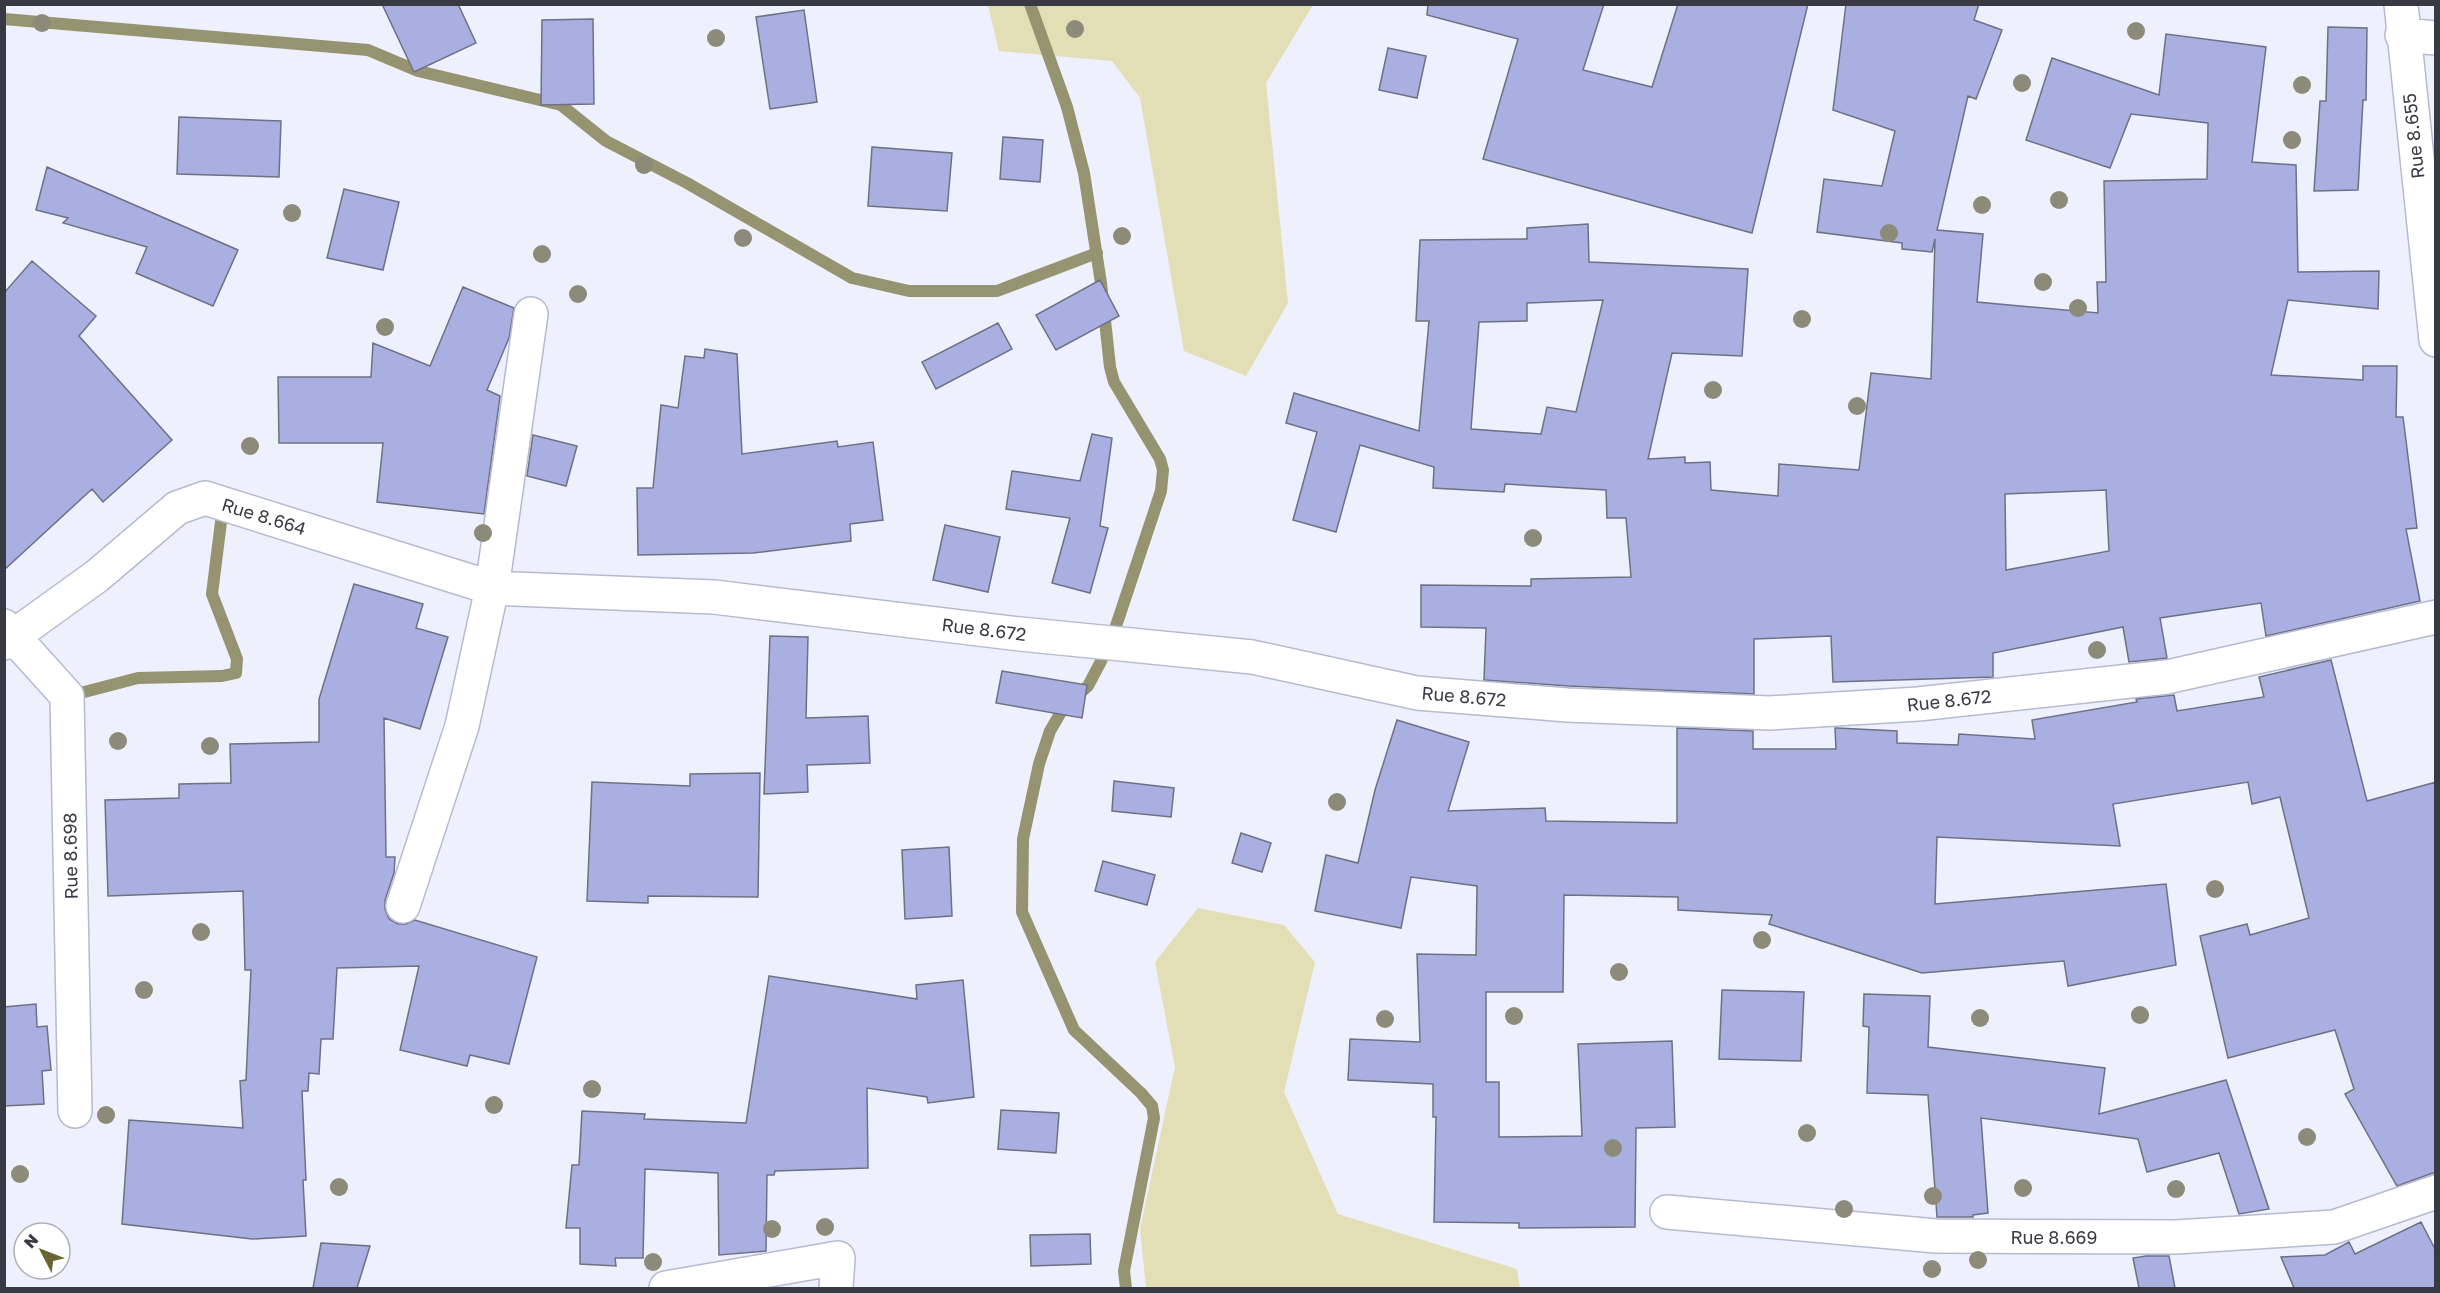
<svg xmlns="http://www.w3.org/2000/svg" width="2440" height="1293" viewBox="0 0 2440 1293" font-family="'Golos Text',sans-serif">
	<rect width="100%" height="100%" fill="#eef0fe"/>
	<path fill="#e2dfb6" d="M 988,5 L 1313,5 L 1266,83 L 1288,303 L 1246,376 L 1184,351 L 1140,98 L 1112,61 L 999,51 Z
		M 1198,908 L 1284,925 L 1315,962 L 1284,1092 L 1338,1214 L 1517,1269 L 1520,1288 L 1146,1288 L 1140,1229 L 1175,1067 L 1155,962 Z"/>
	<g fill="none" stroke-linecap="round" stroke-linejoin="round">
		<path stroke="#969371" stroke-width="12" d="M 1030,4 L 1067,107 L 1084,173 L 1101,283 L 1110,367 L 1114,382 L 1160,459 L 1163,470 L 1161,491 L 1110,644 L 1088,686 L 1064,707 L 1050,731 L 1039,764 L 1023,839 L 1022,912 L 1074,1030 L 1141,1093 L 1152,1106 L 1154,1118 L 1124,1271 L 1126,1288
			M 4,19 L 368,50 L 418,71 L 561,105 L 606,141 L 687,183 L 852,278 L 909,291 L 997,291 L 1097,253
			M 69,696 L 138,678 L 222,676 L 236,673 L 237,659 L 212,594 L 223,506"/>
	</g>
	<path fill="#a9afe0" stroke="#6e7185" stroke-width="1.5" fill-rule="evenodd" d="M 382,4 L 458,4 L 476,43 L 414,72 Z
		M 1428,4 L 1604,4 L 1583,70 L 1652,87 L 1678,4 L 1808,4 L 1752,233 L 1483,159 L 1518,39 L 1427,15 Z
		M 1846,4 L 1979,4 L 1974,20 L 2002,30 L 1976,99 L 1968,96 L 1937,230 L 1983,234 L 1977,302 L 2098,313 L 2097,282 L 2106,282 L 2104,181 L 2207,179 L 2208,123 L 2131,114 L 2110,168 L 2026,140 L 2052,58 L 2159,95 L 2166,34 L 2266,47 L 2252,162 L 2296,165 L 2298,272 L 2379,271 L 2378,309 L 2288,300 L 2271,375 L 2363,380 L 2363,366 L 2397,366 L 2396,417 L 2403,417 L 2417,528 L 2406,529 L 2420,601 L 2266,636 L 2261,603 L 2160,618 L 2167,658 L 2129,662 L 2123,627 L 1993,653 L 1993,677 L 1833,682 L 1831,636 L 1754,639 L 1754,694 L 1568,686 L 1484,680 L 1486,628 L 1421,627 L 1421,585 L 1531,586 L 1531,579 L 1631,577 L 1626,518 L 1607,518 L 1606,490 L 1505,484 L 1504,492 L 1433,488 L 1434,467 L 1360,445 L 1336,532 L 1293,520 L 1317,432 L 1286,423 L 1294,393 L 1419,431 L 1429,321 L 1416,321 L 1420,240 L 1527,239 L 1527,228 L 1588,224 L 1589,262 L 1748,269 L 1742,356 L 1672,353 L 1648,459 L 1685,457 L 1685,463 L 1710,462 L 1711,490 L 1778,496 L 1779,464 L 1859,470 L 1871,373 L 1931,379 L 1935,239 L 1932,252 L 1902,249 L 1902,243 L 1817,232 L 1824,179 L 1882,186 L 1895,131 L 1833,110 ZM 1603,300 L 1576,412 L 1547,407 L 1541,434 L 1471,429 L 1479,322 L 1527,321 L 1527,303 ZM 2106,490 L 2109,551 L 2006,570 L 2005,494 Z
		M 804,10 L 817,102 L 770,109 L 756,17 Z
		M 593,19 L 594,104 L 541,105 L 542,20 Z
		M 2328,27 L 2367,28 L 2366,100 L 2363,100 L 2358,190 L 2314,191 L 2320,101 L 2326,101 Z
		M 1388,48 L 1426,56 L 1417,98 L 1379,90 Z
		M 179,117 L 281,121 L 279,177 L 177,174 Z
		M 1003,137 L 1043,140 L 1040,182 L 1000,179 Z
		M 872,147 L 952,153 L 947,211 L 868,206 Z
		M 47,167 L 238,250 L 213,306 L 136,273 L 147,247 L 63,223 L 68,218 L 36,210 Z
		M 344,189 L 399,202 L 383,270 L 327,258 Z
		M 32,261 L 96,316 L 79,336 L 172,440 L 103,502 L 92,489 L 4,570 L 4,293 Z
		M 1100,280 L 1119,316 L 1056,350 L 1036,315 Z
		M 463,287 L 514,308 L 509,338 L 487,390 L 500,396 L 484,514 L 377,502 L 383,443 L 279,443 L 278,377 L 371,377 L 373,343 L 430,366 Z
		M 998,323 L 1012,349 L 936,389 L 922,362 Z
		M 705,349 L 737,354 L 742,454 L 837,441 L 838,447 L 873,442 L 883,520 L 850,524 L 851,541 L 753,553 L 638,555 L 637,488 L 653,488 L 661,405 L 678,408 L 685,356 L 704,358 Z
		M 1092,434 L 1112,438 L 1100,526 L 1108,528 L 1090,593 L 1052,583 L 1070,518 L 1006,509 L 1012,471 L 1080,481 Z
		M 533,435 L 577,446 L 566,486 L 527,476 Z
		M 945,525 L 1000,537 L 988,592 L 933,580 Z
		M 354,584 L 423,604 L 416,628 L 448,637 L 420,729 L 384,718 L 386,857 L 395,857 L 394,873 L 385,900 L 385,909 L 389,919 L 398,924 L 406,924 L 415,920 L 537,957 L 509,1064 L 470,1055 L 467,1066 L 400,1050 L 419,966 L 337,968 L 333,1039 L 321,1039 L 319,1074 L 309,1073 L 308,1091 L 302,1091 L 306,1180 L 303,1180 L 306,1236 L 252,1239 L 122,1224 L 129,1120 L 243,1128 L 240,1081 L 246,1080 L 251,970 L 245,970 L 243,891 L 108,896 L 105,800 L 179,798 L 179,784 L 231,783 L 230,744 L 319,742 L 319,699 Z
		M 770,636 L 808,637 L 806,718 L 868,716 L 870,763 L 807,765 L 808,792 L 764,794 Z
		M 2331,660 L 2367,801 L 2436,782 L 2436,1172 L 2430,1174 L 2397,1186 L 2345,1094 L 2354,1089 L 2335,1030 L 2228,1058 L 2200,936 L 2247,924 L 2250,935 L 2309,918 L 2280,797 L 2252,804 L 2248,782 L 2113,804 L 2120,846 L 1937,837 L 1935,904 L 2166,884 L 2176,965 L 2068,986 L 2064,961 L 1922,973 L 1769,924 L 1772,915 L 1678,910 L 1678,897 L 1564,895 L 1563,992 L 1486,992 L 1486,1082 L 1499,1082 L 1499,1137 L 1582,1136 L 1578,1044 L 1672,1041 L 1675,1127 L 1636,1128 L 1635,1227 L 1519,1228 L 1519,1223 L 1434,1222 L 1436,1117 L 1433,1117 L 1433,1084 L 1348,1080 L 1350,1039 L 1420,1042 L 1417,954 L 1476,955 L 1477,886 L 1411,877 L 1401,928 L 1315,911 L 1326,855 L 1358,863 L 1375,790 L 1397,720 L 1469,742 L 1448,811 L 1545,808 L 1546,821 L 1677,823 L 1677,728 L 1753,731 L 1753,749 L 1836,749 L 1835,728 L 1837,728 L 1897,731 L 1897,743 L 1958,745 L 1959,734 L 2035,739 L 2032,720 L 2137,702 L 2136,699 L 2174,695 L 2177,711 L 2264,697 L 2259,677 Z
		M 1002,671 L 1087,685 L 1082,718 L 996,703 Z
		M 760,773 L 758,897 L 648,896 L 648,903 L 587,901 L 592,782 L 690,786 L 690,774 Z
		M 1114,781 L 1174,788 L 1171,817 L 1112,811 Z
		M 1241,833 L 1271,843 L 1262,872 L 1232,863 Z
		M 949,847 L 952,916 L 905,919 L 902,850 Z
		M 1103,861 L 1155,875 L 1147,905 L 1095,891 Z
		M 769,976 L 917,999 L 916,985 L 963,980 L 974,1097 L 928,1103 L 927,1097 L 867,1088 L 868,1168 L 775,1171 L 774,1175 L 767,1175 L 766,1251 L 719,1255 L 718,1173 L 645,1169 L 643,1258 L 615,1258 L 616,1266 L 580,1264 L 580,1228 L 566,1228 L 572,1165 L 579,1165 L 582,1111 L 645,1114 L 644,1119 L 746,1123 Z
		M 1722,990 L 1804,992 L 1801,1061 L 1719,1059 Z
		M 1864,994 L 1930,996 L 1928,1047 L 2105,1068 L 2099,1114 L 2226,1080 L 2269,1209 L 2239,1214 L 2219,1153 L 2147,1172 L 2138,1139 L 1981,1118 L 1988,1213 L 1973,1215 L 1973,1217 L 1937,1217 L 1928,1095 L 1867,1093 L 1869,1027 L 1863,1026 Z
		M 36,1004 L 37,1027 L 47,1026 L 51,1070 L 42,1071 L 44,1104 L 4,1106 L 4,1007 Z
		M 1001,1110 L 1059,1113 L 1056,1153 L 998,1149 Z
		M 2421,1222 L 2436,1251 L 2436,1288 L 2294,1288 L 2281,1257 L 2325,1255 L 2349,1242 L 2355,1254 Z
		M 1090,1234 L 1091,1264 L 1031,1266 L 1030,1235 Z
		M 321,1243 L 370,1246 L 357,1288 L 313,1288 Z
		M 2146,1256 L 2169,1256 L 2175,1288 L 2139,1288 L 2133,1258 Z"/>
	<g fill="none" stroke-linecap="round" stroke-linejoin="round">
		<g stroke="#b6bad0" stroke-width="36">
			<path id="minor" d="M 2401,4 L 2436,340
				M 2402,35 L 2436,38
				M 4,626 L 67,696 L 75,1111
				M 4,643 L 97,576 L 177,508 L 205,498 L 492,588 L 714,597 L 1020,634 L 1252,657 L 1417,693 L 1567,705 L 1770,713 L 1918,704 L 2167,677 L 2436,617
				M 403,906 L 462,726 L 492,588 L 531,314
				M 1667,1212 L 1936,1236 L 2176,1237 L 2334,1227 L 2436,1192
				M 666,1288 L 838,1258 L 836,1288"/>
		</g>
		<use href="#minor" stroke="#fff" stroke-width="33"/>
	</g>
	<g fill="#8c8a79">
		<circle cx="42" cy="23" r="9"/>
		<circle cx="1075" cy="29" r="9"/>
		<circle cx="2136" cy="31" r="9"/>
		<circle cx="716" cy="38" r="9"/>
		<circle cx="2022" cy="83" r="9"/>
		<circle cx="2302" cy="85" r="9"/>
		<circle cx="2292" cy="140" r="9"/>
		<circle cx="644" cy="165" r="9"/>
		<circle cx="2059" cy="200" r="9"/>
		<circle cx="1982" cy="205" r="9"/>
		<circle cx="292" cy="213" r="9"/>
		<circle cx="1889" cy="233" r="9"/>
		<circle cx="1122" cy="236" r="9"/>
		<circle cx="743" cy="238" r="9"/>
		<circle cx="542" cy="254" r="9"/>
		<circle cx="2043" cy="282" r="9"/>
		<circle cx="578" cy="294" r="9"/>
		<circle cx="2078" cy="308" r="9"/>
		<circle cx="1802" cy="319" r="9"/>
		<circle cx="385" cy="327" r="9"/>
		<circle cx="1713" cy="390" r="9"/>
		<circle cx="1857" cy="406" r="9"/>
		<circle cx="250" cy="446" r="9"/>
		<circle cx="483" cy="533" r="9"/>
		<circle cx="1533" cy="538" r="9"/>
		<circle cx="2097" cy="650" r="9"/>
		<circle cx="118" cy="741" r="9"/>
		<circle cx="210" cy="746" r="9"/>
		<circle cx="1337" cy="802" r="9"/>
		<circle cx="2215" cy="889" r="9"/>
		<circle cx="201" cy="932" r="9"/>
		<circle cx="1762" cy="940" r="9"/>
		<circle cx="1619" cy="972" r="9"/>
		<circle cx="144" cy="990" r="9"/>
		<circle cx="2140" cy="1015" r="9"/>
		<circle cx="1514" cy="1016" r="9"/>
		<circle cx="1980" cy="1018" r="9"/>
		<circle cx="1385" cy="1019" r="9"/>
		<circle cx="592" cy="1089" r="9"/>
		<circle cx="494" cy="1105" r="9"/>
		<circle cx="106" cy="1115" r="9"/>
		<circle cx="1807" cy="1133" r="9"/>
		<circle cx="2307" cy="1137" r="9"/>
		<circle cx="1613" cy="1148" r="9"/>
		<circle cx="20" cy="1174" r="9"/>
		<circle cx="339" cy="1187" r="9"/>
		<circle cx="2023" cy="1188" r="9"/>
		<circle cx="2176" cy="1189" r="9"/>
		<circle cx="1933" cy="1196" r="9"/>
		<circle cx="1844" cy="1209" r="9"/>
		<circle cx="825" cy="1227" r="9"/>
		<circle cx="772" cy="1229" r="9"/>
		<circle cx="1978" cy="1260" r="9"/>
		<circle cx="653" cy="1262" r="9"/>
		<circle cx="1932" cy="1269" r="9"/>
	</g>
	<g text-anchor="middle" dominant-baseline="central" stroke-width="4.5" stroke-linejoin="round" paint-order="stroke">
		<g font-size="18" fill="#383942" stroke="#fff">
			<text transform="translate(2413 136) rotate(-96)">Rue 8.655</text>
			<text transform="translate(264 516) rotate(17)">Rue 8.664</text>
			<text transform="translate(984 629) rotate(7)">Rue 8.672</text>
			<text transform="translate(1464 696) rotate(5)">Rue 8.672</text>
			<text transform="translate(1949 700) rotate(-6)">Rue 8.672</text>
			<text transform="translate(70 856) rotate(-91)">Rue 8.698</text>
			<text x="2054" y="1237">Rue 8.669</text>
		</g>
	</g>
	<rect width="2440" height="1293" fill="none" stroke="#383942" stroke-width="12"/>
	<g transform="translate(42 1251) rotate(312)"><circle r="28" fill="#ffffff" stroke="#afb0b3" stroke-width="1.5"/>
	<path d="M0-4.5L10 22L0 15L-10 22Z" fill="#696431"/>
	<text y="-9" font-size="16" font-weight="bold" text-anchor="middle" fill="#383942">N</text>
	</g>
</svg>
